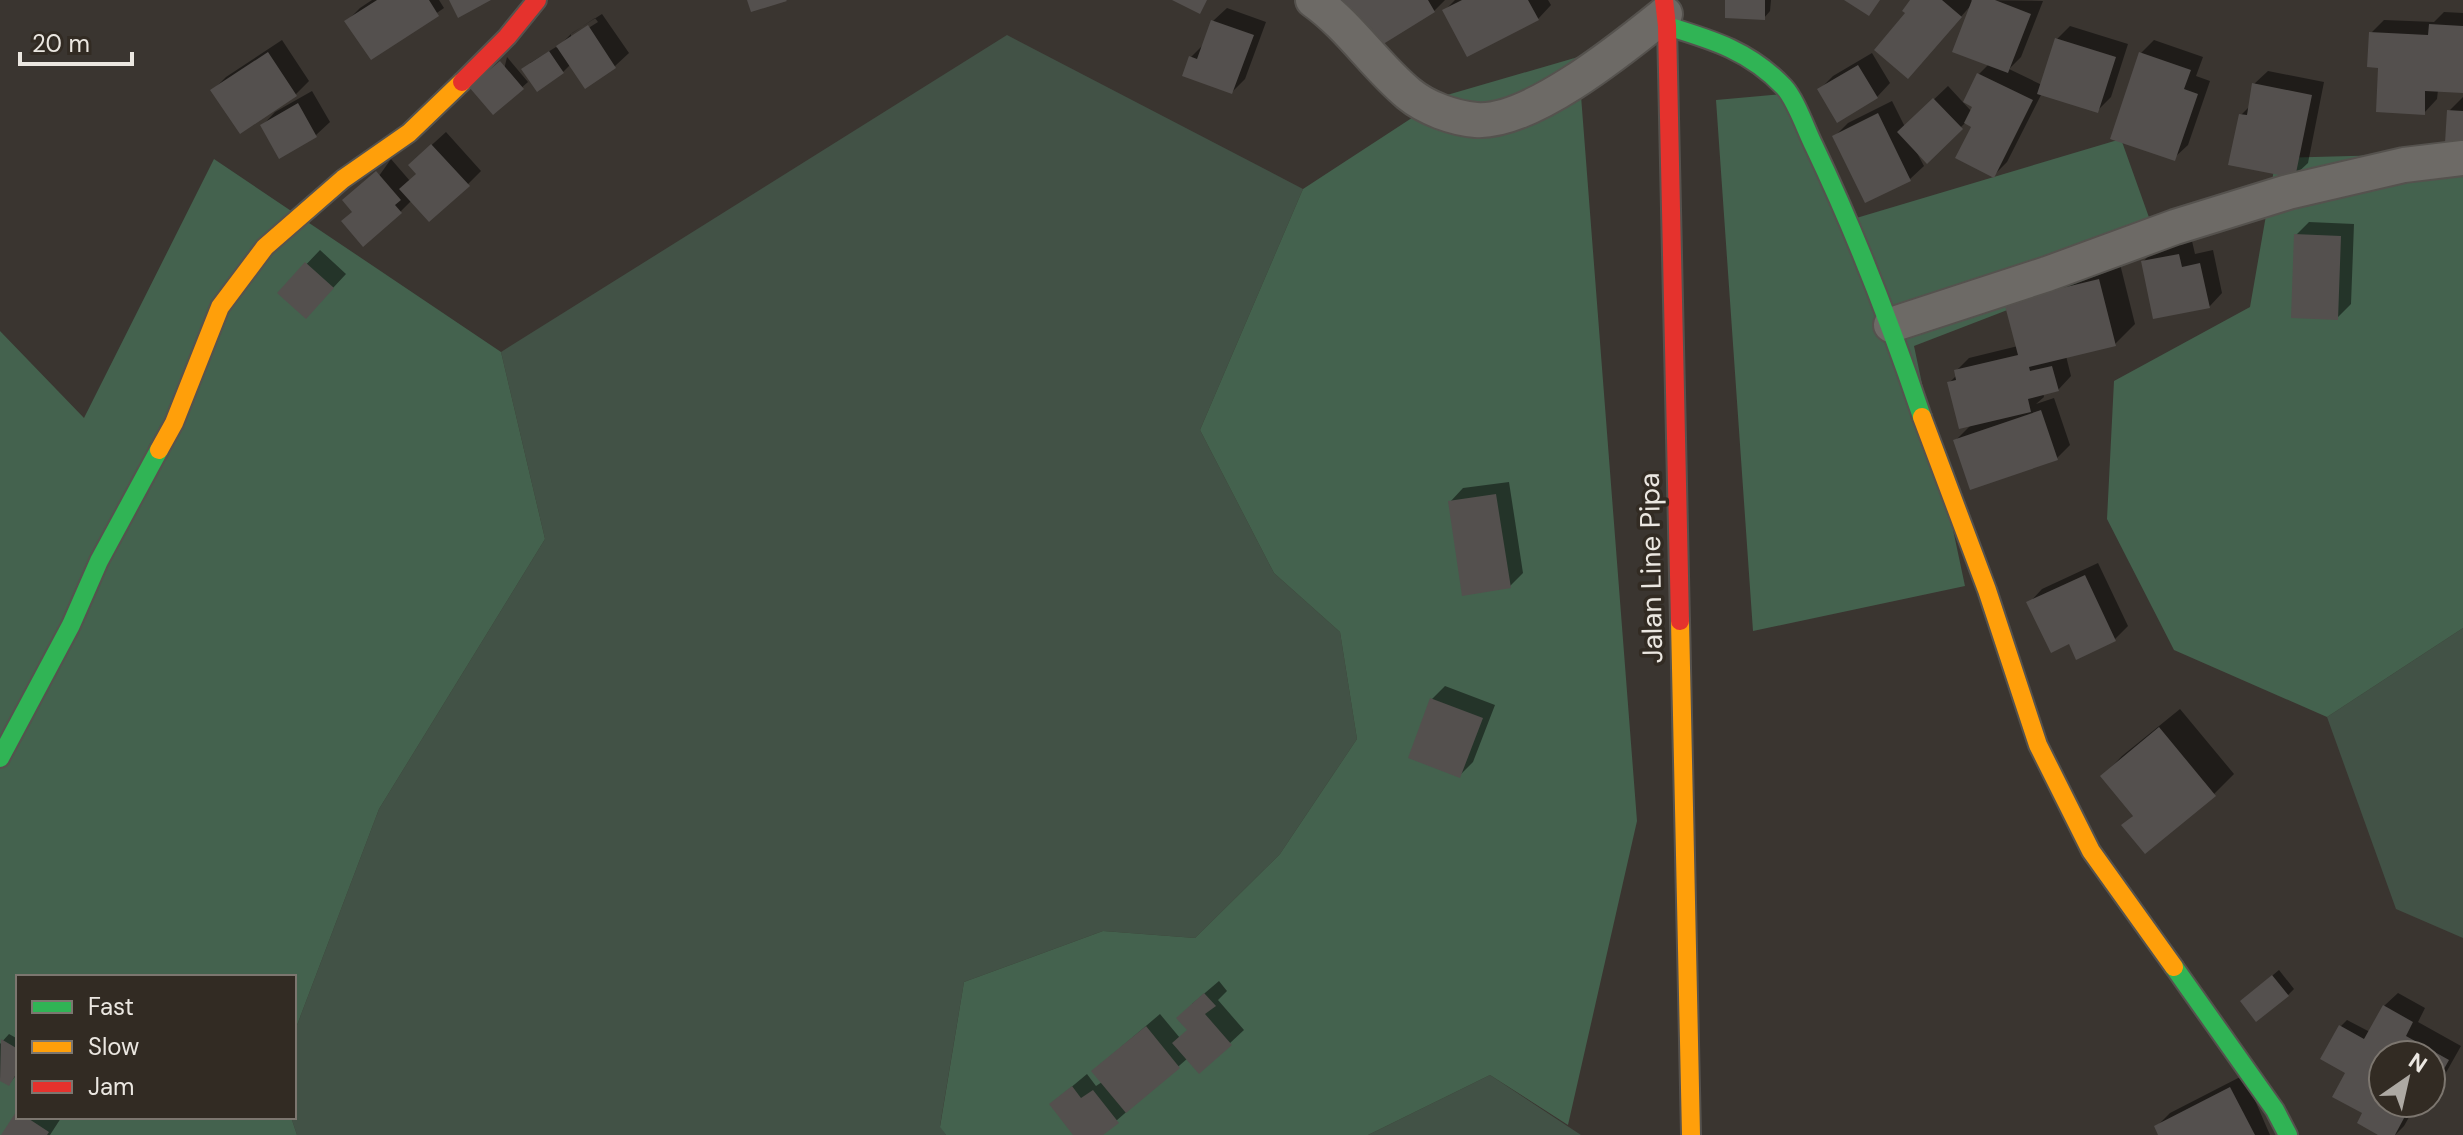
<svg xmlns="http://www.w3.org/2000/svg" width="2463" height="1135" viewBox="0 0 2463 1135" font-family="'DM Sans',sans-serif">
	<rect width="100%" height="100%" fill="#3a3530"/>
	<path fill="#425246" d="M 1007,35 L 1303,189 L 1200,430 L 1274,573 L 1340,632 L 1357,739 L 1280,854 L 1195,938 L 1103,931 L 964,982 L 940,1126 L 946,1135 L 297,1135 L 291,1117 L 294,1117 L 294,1033 L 379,809 L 545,539 L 501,352 Z
		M 2463,628 L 2463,938 L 2396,909 L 2327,717 Z
		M 1490,1075 L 1581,1135 L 1368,1135 Z"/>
	<path fill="#44624e" d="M 1578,57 L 1637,821 L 1568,1125 L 1490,1075 L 1368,1135 L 946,1135 L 940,1127 L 964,982 L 1103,931 L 1195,938 L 1280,854 L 1357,739 L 1340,632 L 1274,573 L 1200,430 L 1303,189 L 1447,95 Z
		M 1793,93 L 1853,219 L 2121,139 L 2161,251 L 1914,346 L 1965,586 L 1753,631 L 1716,100 Z
		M 2463,153 L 2463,628 L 2327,717 L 2174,650 L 2107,519 L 2114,381 L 2250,307 L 2276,158 Z
		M 214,159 L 501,352 L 545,539 L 379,809 L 294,1033 L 294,977 L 18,977 L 18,1117 L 291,1117 L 297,1135 L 0,1135 L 0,331 L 84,418 Z"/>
	<path fill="#0007" fill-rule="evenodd" d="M 372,0 L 439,0 L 444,8 L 371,58 L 347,21 L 360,8 Z
		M 1342,0 L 1445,0 L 1434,11 Z
		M 1455,0 L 1548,0 L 1551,5 L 1538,19 L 1444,11 Z
		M 1727,0 L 1771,0 L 1770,11 L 1764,18 Z
		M 1913,0 L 1971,0 L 1973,2 L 1974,0 L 2043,1 L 2021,57 L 2009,69 L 2042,85 L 2057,39 L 2070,26 L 2128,44 L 2111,97 L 2098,110 L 2042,93 L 2007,162 L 1994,175 L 1973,126 L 1966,122 L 1927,161 L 1916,151 L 1924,166 L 1910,179 L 1835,136 L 1848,123 L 1892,101 L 1905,127 L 1948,86 L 1972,112 L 1979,74 L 1989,64 L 1972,4 L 1921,63 L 1908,13 Z
		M 1227,8 L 1266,22 L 1245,79 L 1232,92 L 1191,57 L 1205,43 L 1213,21 Z
		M 2444,12 L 2463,13 L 2463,91 L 2438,90 L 2437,99 L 2424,113 L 2380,66 L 2371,33 L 2384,20 L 2434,22 Z
		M 602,14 L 629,53 L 615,66 L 586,86 L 571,64 L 563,72 L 530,63 L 556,47 L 557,48 L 572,33 ZM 595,18 L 598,22 L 571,39 L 571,34 Z
		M 282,40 L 309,81 L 296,94 L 240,131 L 213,90 L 226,77 Z
		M 2154,40 L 2203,57 L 2196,76 L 2210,81 L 2188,145 L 2174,158 L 2141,53 Z
		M 1872,53 L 1890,83 L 1877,97 L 1820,89 L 1833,76 Z
		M 507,57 L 528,82 L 494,112 Z
		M 2268,71 L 2324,82 L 2308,163 L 2294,176 L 2241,115 L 2251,105 L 2254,84 Z
		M 312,91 L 330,122 L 316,135 L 280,156 L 262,126 L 275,112 Z
		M 2463,97 L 2463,142 L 2449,111 Z
		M 446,132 L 481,171 L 468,184 L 412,200 L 400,212 L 354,211 L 391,159 L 410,181 L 418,173 L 424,152 Z
		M 2309,222 L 2354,224 L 2351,304 L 2337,318 L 2296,235 Z
		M 2192,241 L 2195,254 L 2213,250 L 2222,293 L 2209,307 L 2143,262 L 2156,248 Z
		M 320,250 L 346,274 L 319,303 L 280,292 Z
		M 2119,260 L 2135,324 L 2115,344 L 2066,356 L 2071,376 L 2058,390 L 2043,393 L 2044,397 L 2036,404 L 2054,398 L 2070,445 L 2057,458 L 1955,441 L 1972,424 L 1949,383 L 1957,375 L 1956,371 L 1969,358 L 2018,346 L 2007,302 Z
		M 1509,482 L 1523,573 L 1510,586 L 1450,502 L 1463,488 Z
		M 2098,563 L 2128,626 L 2115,639 L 2070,642 L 2029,603 L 2042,589 Z
		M 1445,686 L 1495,705 L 1473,762 L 1460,775 L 1432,699 Z
		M 2180,709 L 2234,774 L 2214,794 L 2123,826 L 2134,815 L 2103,776 L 2122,756 Z
		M 2279,970 L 2294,989 L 2288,995 L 2249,995 Z
		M 1219,981 L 1227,991 L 1218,1000 L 1244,1030 L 1200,1071 L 1188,1058 L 1100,1135 L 1075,1135 L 1051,1104 L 1087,1074 L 1096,1086 L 1102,1082 L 1093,1071 L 1160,1014 L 1180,1038 L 1189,1029 L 1192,1004 Z
		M 2398,993 L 2425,1008 L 2418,1022 L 2461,1046 L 2439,1085 L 2431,1093 L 2431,1055 L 2383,1055 L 2383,1103 L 2417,1103 L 2404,1126 L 2395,1135 L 2382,1135 L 2365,1113 L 2341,1026 L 2347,1020 L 2370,1032 L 2384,1006 Z
		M 9,1034 L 18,1039 L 18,1073 L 9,1084 L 0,1078 L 0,1044 Z
		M 2244,1075 L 2270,1135 L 2161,1135 L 2156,1127 L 2170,1113 Z
		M 18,1112 L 18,1117 L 61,1118 L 50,1135 L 4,1135 Z"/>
	<path fill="#54504e" d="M 377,0 L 429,0 L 439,16 L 371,60 L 344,21 Z
		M 449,0 L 491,0 L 458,18 Z
		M 747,0 L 786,0 L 787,1 L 751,12 Z
		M 1172,0 L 1207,0 L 1200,14 Z
		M 1340,0 L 1428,0 L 1435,12 L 1372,51 Z
		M 1462,0 L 1528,0 L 1539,20 L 1467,57 L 1442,10 Z
		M 1725,0 L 1765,0 L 1765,20 L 1725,18 Z
		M 1844,0 L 1880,0 L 1869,16 Z
		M 1910,0 L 1942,0 L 1962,17 L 1908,79 L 1874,50 L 1905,13 L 1902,11 Z
		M 1972,0 L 1995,0 L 2031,14 L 2008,73 L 1952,52 Z
		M 1211,20 L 1254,35 L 1232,94 L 1182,76 L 1189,56 L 1197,59 Z
		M 2429,24 L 2463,26 L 2463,93 L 2425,91 L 2425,115 L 2376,112 L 2378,68 L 2367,67 L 2369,32 L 2428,35 Z
		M 588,25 L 616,68 L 585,89 L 556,46 Z
		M 2055,38 L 2116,57 L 2098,113 L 2037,94 Z
		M 549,51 L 564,73 L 537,92 L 521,69 Z
		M 268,52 L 297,96 L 240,134 L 210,90 Z
		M 2139,52 L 2191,70 L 2184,89 L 2198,94 L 2175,161 L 2110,139 Z
		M 500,61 L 524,89 L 493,115 L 469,87 Z
		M 1858,65 L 1878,98 L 1837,123 L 1817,89 Z
		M 1977,73 L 2033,100 L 1994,178 L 1955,158 L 1971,127 L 1964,123 L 1972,107 L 1963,102 Z
		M 2252,83 L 2312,95 L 2295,178 L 2228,165 L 2239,114 L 2247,115 Z
		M 1933,98 L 1963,129 L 1927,164 L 1897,132 Z
		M 298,103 L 317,137 L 279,159 L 260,125 Z
		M 2447,110 L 2463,111 L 2463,144 L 2445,143 Z
		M 1878,113 L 1911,181 L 1865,203 L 1832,136 Z
		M 431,144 L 470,186 L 429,222 L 399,189 L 416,174 L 408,165 Z
		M 376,171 L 401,200 L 395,205 L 402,213 L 363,247 L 341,221 L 352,212 L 342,200 Z
		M 2294,234 L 2341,236 L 2338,320 L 2291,318 Z
		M 2179,254 L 2182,267 L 2200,263 L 2210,308 L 2153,319 L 2141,261 Z
		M 305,262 L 334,288 L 306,319 L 277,293 Z
		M 2099,279 L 2116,346 L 2029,367 L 2030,371 L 2052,366 L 2059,391 L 2028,399 L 2031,412 L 1959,429 L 1947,382 L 1956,380 L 1954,370 L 2018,355 L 2004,302 Z
		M 2041,410 L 2058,460 L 1970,490 L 1953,440 Z
		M 1496,494 L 1511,588 L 1462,596 L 1448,501 Z
		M 2085,575 L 2116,641 L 2076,660 L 2069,644 L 2051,653 L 2026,602 Z
		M 1430,698 L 1483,718 L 1460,778 L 1408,758 Z
		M 2159,727 L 2216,796 L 2145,854 L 2121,825 L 2133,816 L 2100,776 Z
		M 2272,975 L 2289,996 L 2256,1022 L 2240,1001 Z
		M 1204,993 L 1216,1006 L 1205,1014 L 1232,1045 L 1199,1074 L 1172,1043 L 1187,1030 L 1176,1018 Z
		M 2383,1005 L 2413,1022 L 2406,1036 L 2449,1060 L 2431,1092 L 2431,1055 L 2383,1055 L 2383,1103 L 2412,1103 L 2395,1135 L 2378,1135 L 2357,1123 L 2362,1113 L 2332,1097 L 2345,1073 L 2320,1059 L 2339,1025 L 2364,1039 Z
		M 1146,1026 L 1180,1068 L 1126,1113 L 1091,1071 Z
		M 1,1039 L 18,1049 L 18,1071 L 9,1086 L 0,1081 Z
		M 1072,1086 L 1081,1098 L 1093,1090 L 1119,1123 L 1103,1135 L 1073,1135 L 1049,1104 Z
		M 2230,1087 L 2255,1135 L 2158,1135 L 2154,1126 Z
		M 18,1109 L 18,1117 L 26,1117 L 49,1132 L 47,1135 L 1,1135 Z"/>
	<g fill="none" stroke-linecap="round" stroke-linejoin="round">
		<g stroke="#55524e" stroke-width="38">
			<path id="street" d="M 1313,0 C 1350,26 1374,65 1409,94 C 1426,108 1453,118 1476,120 C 1530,124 1624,47 1665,14
				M 1891,325 L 2047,274 L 2175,227 L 2288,192 L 2404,165 L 2463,158"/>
		</g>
		<g stroke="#55524e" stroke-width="22">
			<path id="fast" d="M 1667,26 C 1713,40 1750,51 1784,87 C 1796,100 1806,130 1814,146 C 1856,234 1891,325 1922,417
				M 0,758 L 71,625 L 99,561 L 159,450
				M 2174,967 L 2275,1110 L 2288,1135"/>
		</g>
		<g stroke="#55524e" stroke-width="22">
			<path id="slow" d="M 1922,417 L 1987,590 L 2038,745 L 2091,851 L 2174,967
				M 159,450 L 174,423 L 220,307 L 265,247 L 343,179 L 409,133 L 462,82
				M 1680,621 L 1691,1135"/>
		</g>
		<g stroke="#55524e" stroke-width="22">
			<path id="jam" d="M 1664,0 L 1667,26 L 1680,621
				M 462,82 L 507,37 L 537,0"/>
		</g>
		<use href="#street" stroke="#6d6a66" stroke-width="34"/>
		<use href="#fast" stroke="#30b455" stroke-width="18"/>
		<use href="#slow" stroke="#ff9f0a" stroke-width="18"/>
		<use href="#jam" stroke="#e5322d" stroke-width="18"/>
	</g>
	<g text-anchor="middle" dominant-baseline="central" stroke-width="7" stroke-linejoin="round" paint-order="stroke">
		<g font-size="28" fill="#ebe7e1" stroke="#322b23">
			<text transform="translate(1651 568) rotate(-91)">Jalan Line Pipa</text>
		</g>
	</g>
	<rect x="16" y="975" width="280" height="144" fill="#322b23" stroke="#7c766f" stroke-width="2"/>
	<rect x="32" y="1001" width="40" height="12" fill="#30b455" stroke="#7c766f" stroke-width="2"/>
	<text x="88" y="1015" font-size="24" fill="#ebe7e1">Fast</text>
	<rect x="32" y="1041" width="40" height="12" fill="#ff9f0a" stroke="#7c766f" stroke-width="2"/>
	<text x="88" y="1055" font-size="24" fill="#ebe7e1">Slow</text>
	<rect x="32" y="1081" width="40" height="12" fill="#e5322d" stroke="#7c766f" stroke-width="2"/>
	<text x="88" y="1095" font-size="24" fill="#ebe7e1">Jam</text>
	<g transform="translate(2407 1079) rotate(34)"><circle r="38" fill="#322b23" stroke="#7c766f" stroke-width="2"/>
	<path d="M0-6L14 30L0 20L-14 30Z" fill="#ada9a3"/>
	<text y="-12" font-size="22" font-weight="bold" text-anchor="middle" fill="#ebe7e1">N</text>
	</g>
	<path d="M20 52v12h112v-12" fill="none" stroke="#ebe7e1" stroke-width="4"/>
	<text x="32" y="52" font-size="24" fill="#ebe7e1" stroke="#322b23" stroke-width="6" paint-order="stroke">20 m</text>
</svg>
